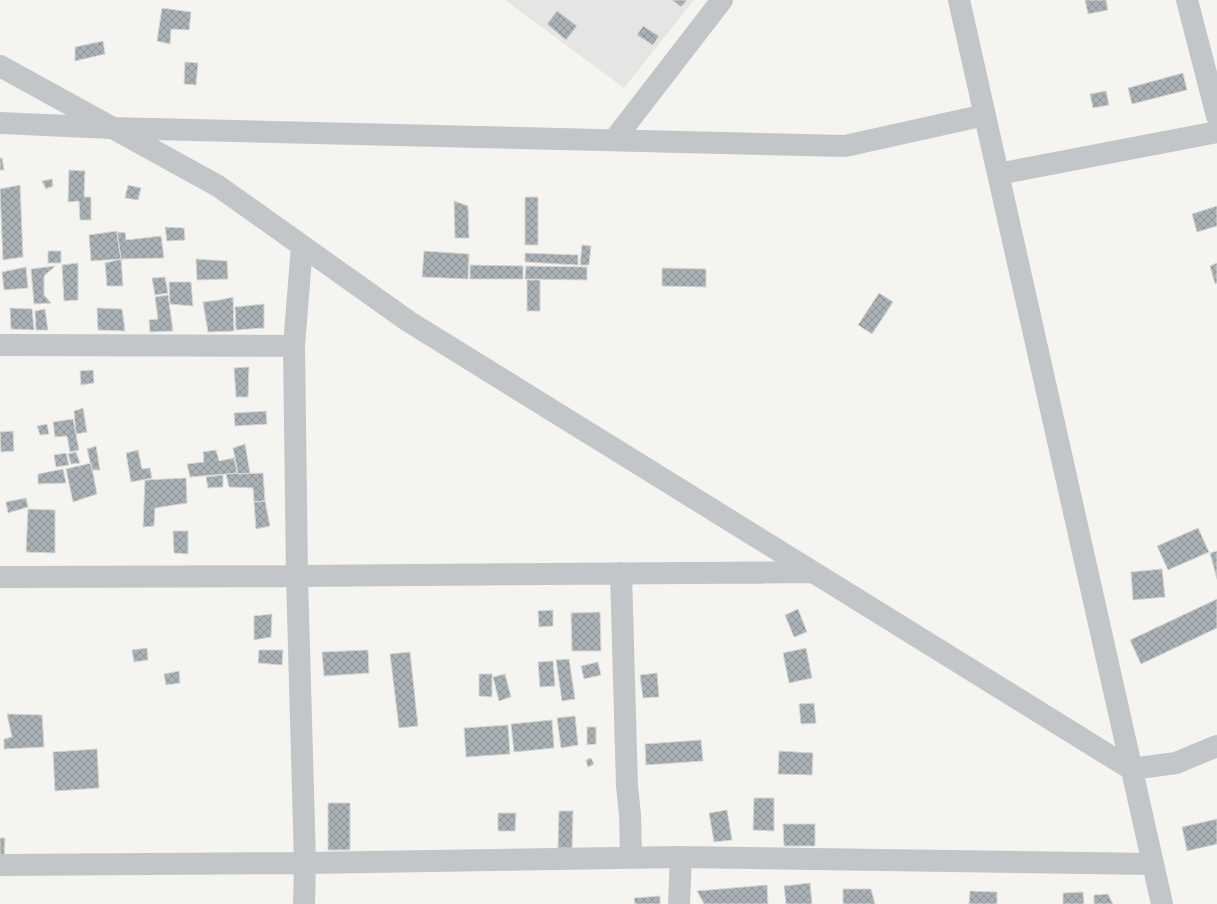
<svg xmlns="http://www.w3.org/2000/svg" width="1217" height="904" viewBox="0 0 1217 904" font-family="Inter,sans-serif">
	<defs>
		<pattern id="building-cross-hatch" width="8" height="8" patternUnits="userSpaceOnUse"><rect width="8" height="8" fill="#a9b1b6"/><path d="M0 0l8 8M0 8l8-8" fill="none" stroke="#8d9599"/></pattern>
	</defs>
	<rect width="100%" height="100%" fill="#f5f4f0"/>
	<path fill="#e5e6e4" d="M 505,0 L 694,0 L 624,88 Z"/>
	<path fill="url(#building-cross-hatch)" stroke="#d6d6d3" d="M 672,0 L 687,0 L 681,7 Z
		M 1085,0 L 1106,0 L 1108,10 L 1088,14 Z
		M 162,8 L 191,12 L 189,30 L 171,29 L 170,44 L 157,41 Z
		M 557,11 L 577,26 L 566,40 L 547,24 Z
		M 643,26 L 659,36 L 653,45 L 637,35 Z
		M 103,41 L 105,54 L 75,61 L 75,47 Z
		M 185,62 L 198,63 L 196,85 L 184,84 Z
		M 1183,73 L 1187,90 L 1132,104 L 1128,88 Z
		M 1106,91 L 1109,105 L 1093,108 L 1090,94 Z
		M 0,158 L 2,158 L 4,170 L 0,170 Z
		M 69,170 L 85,171 L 84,197 L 91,197 L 91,220 L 80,220 L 79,201 L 68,202 Z
		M 52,179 L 53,186 L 46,189 L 42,181 Z
		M 20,185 L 23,257 L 3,260 L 0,189 Z
		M 128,185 L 141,188 L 138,200 L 125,198 Z
		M 525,197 L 538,197 L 538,245 L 525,245 Z
		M 454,201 L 468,206 L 469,238 L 455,238 Z
		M 1217,206 L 1217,226 L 1197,232 L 1192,214 Z
		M 165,227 L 184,228 L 185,240 L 167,241 Z
		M 117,231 L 121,259 L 91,261 L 89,235 Z
		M 125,232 L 126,240 L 161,236 L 164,258 L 121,259 L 117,233 Z
		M 582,245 L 591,246 L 589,265 L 580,265 Z
		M 48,251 L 61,251 L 61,263 L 48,263 Z
		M 424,251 L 469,254 L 468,279 L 422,277 Z
		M 525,253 L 578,255 L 578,265 L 525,262 Z
		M 121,259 L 123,286 L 107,286 L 105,263 Z
		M 196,259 L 227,261 L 228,279 L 197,280 Z
		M 78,263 L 78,300 L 64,301 L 62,265 Z
		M 1217,263 L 1217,283 L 1215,284 L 1210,266 Z
		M 470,265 L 523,266 L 523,279 L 470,279 Z
		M 55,266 L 44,276 L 44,295 L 51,303 L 34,304 L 31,269 Z
		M 526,266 L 587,267 L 587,280 L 525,279 Z
		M 26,267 L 28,288 L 4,290 L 2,272 Z
		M 662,268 L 706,269 L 706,287 L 662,286 Z
		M 165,277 L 168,293 L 155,295 L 152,278 Z
		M 527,280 L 540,280 L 540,311 L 527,311 Z
		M 169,282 L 191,282 L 193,306 L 170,304 Z
		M 879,293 L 893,302 L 872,334 L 858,325 Z
		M 168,295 L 173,331 L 150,332 L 149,320 L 158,319 L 155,297 Z
		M 233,297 L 234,331 L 208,332 L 203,302 L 220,300 Z
		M 264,304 L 264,328 L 236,330 L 235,307 Z
		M 10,308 L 32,309 L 34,330 L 11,329 Z
		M 97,308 L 122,309 L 125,331 L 98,330 Z
		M 45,309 L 48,330 L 36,330 L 35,311 Z
		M 249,367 L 248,397 L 236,397 L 234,368 Z
		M 93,370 L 94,383 L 81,385 L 80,371 Z
		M 83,408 L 87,432 L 76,434 L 74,411 Z
		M 266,411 L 267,424 L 235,426 L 234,413 Z
		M 73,419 L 79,450 L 70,452 L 67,436 L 55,437 L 53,422 Z
		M 47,424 L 49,434 L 40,435 L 37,426 Z
		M 13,431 L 14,451 L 1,452 L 0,432 Z
		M 245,444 L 250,473 L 238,474 L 233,448 Z
		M 96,446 L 100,470 L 92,470 L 87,449 Z
		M 138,450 L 142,469 L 150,468 L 152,478 L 131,482 L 126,453 Z
		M 216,450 L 219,461 L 234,458 L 237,473 L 190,477 L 187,464 L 204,462 L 203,452 Z
		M 76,452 L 80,463 L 71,464 L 68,454 Z
		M 66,453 L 69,465 L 56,467 L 54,455 Z
		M 91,463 L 97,494 L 73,502 L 66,469 Z
		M 63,469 L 66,483 L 38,484 L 38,474 Z
		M 237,473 L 238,474 L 263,473 L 265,501 L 254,502 L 253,488 L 229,487 L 226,474 Z
		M 223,475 L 223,487 L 208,488 L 206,477 Z
		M 186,478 L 187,503 L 155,508 L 154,526 L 143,527 L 145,480 Z
		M 26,498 L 28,507 L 8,513 L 6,502 Z
		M 265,501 L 270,526 L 256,529 L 254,502 Z
		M 28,509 L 55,510 L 55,553 L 26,552 Z
		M 1198,528 L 1209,552 L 1168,570 L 1157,546 Z
		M 173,531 L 188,531 L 188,554 L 174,553 Z
		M 1217,551 L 1217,579 L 1210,553 Z
		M 1162,569 L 1165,597 L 1133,600 L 1131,572 Z
		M 1217,599 L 1217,628 L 1141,664 L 1130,640 Z
		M 798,609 L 807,632 L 794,637 L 785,615 Z
		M 553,610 L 553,626 L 539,627 L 538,611 Z
		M 600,612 L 601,651 L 572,651 L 571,613 Z
		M 272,614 L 271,637 L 254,640 L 254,616 Z
		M 147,648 L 148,660 L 134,662 L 132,650 Z
		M 806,648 L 812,678 L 789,683 L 783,653 Z
		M 259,650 L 283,650 L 282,665 L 258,663 Z
		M 368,650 L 369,673 L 324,676 L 322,652 Z
		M 410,652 L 418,726 L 399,728 L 390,654 Z
		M 569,659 L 575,699 L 562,701 L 556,660 Z
		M 553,661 L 555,686 L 540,687 L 538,662 Z
		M 598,662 L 601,675 L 584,679 L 581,666 Z
		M 179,671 L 180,683 L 166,685 L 164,674 Z
		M 657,673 L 659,697 L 643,698 L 640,675 Z
		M 479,674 L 492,674 L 492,697 L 479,696 Z
		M 505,674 L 511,697 L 499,701 L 493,677 Z
		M 814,703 L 816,723 L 801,724 L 799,704 Z
		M 7,714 L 42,715 L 44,747 L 4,749 L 4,739 L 12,737 Z
		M 575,716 L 578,745 L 561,748 L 557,718 Z
		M 552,720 L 554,748 L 514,752 L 511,724 Z
		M 508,725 L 510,754 L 466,757 L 464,728 Z
		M 587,727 L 596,727 L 596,744 L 587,745 Z
		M 701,740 L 703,761 L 646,765 L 645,744 Z
		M 97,749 L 99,788 L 55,791 L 53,752 Z
		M 779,751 L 813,753 L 812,775 L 778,774 Z
		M 591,758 L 594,764 L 588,767 L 586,760 Z
		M 754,798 L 774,798 L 774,831 L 753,830 Z
		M 328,803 L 350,803 L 350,850 L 328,850 Z
		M 727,810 L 732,840 L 714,842 L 709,813 Z
		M 559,811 L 573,811 L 572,848 L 558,848 Z
		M 498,813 L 516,813 L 515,831 L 498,831 Z
		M 1217,819 L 1217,844 L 1187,851 L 1182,827 Z
		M 783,824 L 815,824 L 815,846 L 784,846 Z
		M 0,838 L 5,838 L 4,860 L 0,860 Z
		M 810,883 L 812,904 L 786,904 L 784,886 Z
		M 767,885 L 768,904 L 704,904 L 697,891 Z
		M 843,889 L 871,889 L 875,904 L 843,904 Z
		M 970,891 L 997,892 L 997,904 L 969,904 Z
		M 1083,892 L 1084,904 L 1063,904 L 1063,893 Z
		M 1108,894 L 1113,904 L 1094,904 L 1094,895 Z
		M 660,896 L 660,904 L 635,904 L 634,898 Z"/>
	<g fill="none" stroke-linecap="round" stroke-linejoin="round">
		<path stroke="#c2c6c9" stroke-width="22" d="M 959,0 L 1162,904
			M 1187,0 L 1217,116
			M 0,66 L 218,186 L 408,321 L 1131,769 L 1176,763 L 1217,746
			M 0,123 L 111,128 L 845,146 L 985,115
			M 614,140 L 722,0
			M 998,174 L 1217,132
			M 302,246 L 294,346 L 297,576 L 305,863 L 304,904
			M 0,345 L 294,346
			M 621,573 L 627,786 L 630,815 L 631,857
			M 0,577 L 297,576 L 813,572
			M 0,865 L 305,863 L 681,857 L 1153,864
			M 679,904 L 681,857"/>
	</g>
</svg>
